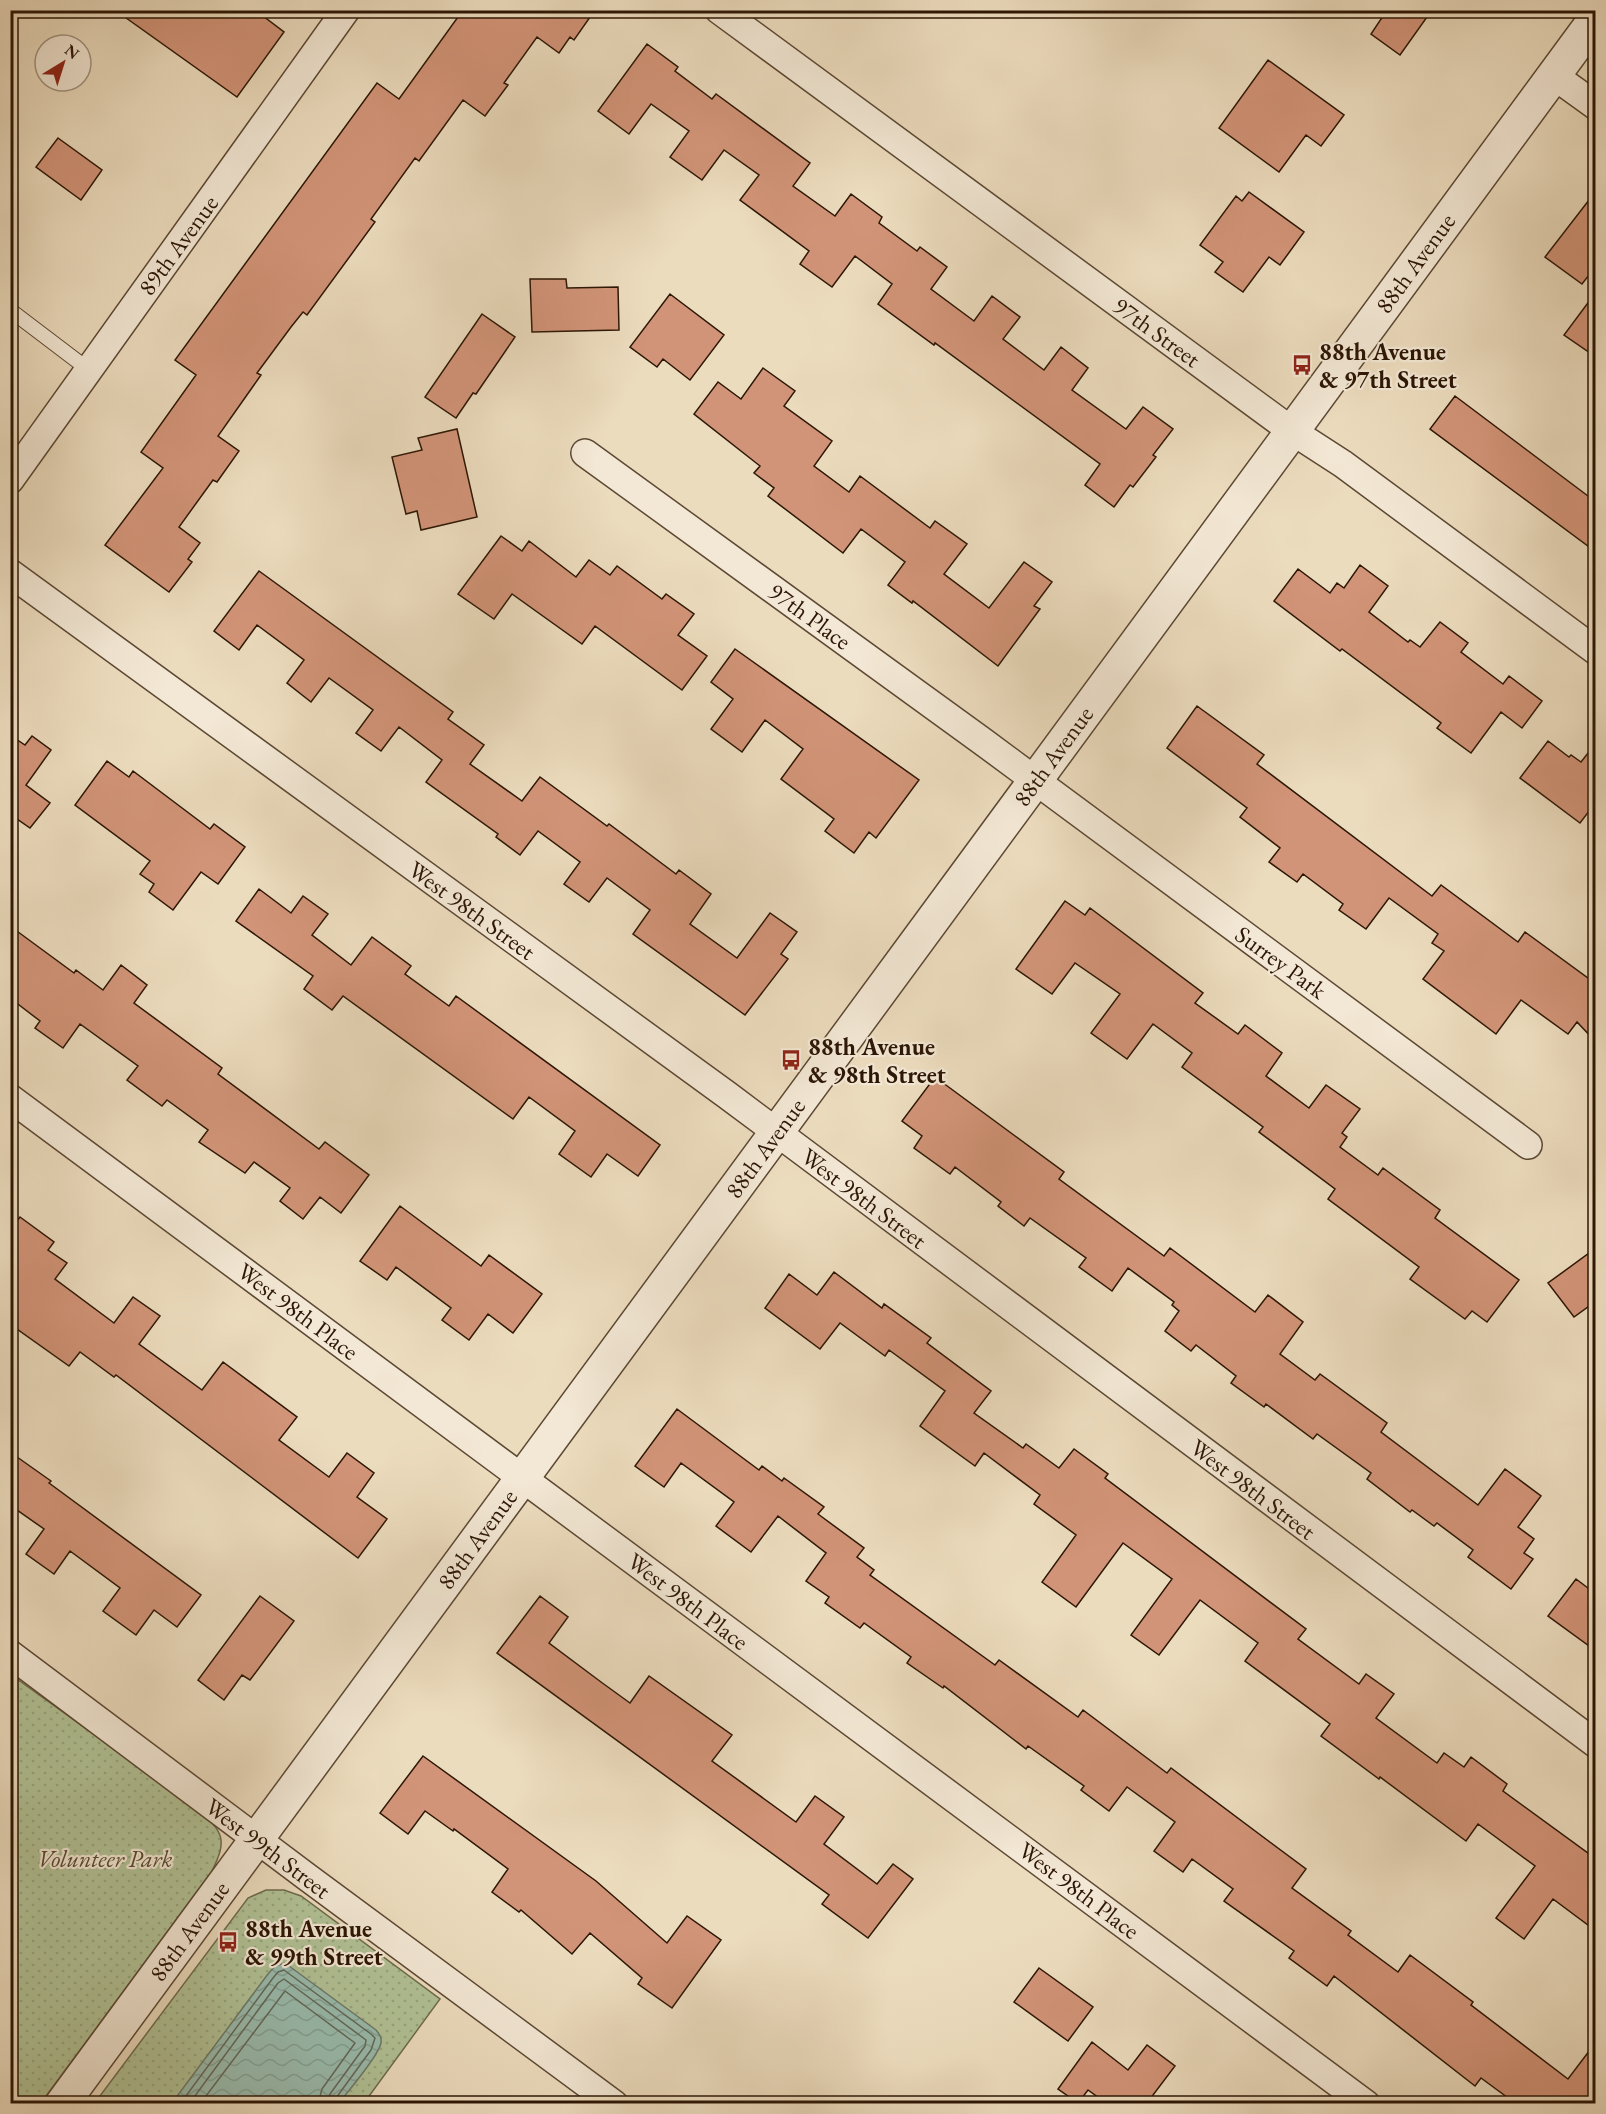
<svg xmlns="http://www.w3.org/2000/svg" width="1606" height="2114" viewBox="0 0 1606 2114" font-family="'EB Garamond',serif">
	<defs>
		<pattern id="green-dots" width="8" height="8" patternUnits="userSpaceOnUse" patternTransform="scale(1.5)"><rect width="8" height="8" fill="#b1c296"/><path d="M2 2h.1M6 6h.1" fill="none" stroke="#98a680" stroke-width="1.8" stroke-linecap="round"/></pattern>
		<pattern id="water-waves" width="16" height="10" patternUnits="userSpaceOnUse" patternTransform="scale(1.5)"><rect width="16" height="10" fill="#99bcae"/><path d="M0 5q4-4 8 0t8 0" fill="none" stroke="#84a194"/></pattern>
	</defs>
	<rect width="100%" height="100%" fill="#ecdcbe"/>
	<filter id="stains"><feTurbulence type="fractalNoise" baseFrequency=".00333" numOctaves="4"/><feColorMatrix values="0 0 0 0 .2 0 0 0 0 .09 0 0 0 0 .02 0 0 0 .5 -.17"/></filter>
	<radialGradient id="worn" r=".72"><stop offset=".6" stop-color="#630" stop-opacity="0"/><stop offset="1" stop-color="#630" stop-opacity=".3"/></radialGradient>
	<path fill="url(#green-dots)" stroke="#6e6c4e" stroke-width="1.5" d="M 10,1674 L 198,1809 C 223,1832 228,1839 212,1871 L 41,2103 L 11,2103 Z
		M 266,1890 L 284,1890 L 301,1896 L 440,1999 L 364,2103 L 94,2104 L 248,1898 Z"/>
	<path fill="url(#water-waves)" stroke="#6d7a6a" stroke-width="1.5" d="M 285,1963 L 376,2030 C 379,2034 382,2037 381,2043 C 378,2057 349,2090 339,2103 L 172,2103 L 268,1974 L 275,1966 Z"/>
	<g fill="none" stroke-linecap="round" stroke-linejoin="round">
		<path stroke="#62695a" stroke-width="1.5" d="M 180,2104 L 273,1978 L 278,1972 L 284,1970 L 371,2034 L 375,2038 L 371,2050 L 336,2098 L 335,2104
			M 189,2104 L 278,1983 L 284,1979 L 366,2040 L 365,2046 L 330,2094 L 327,2104
			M 200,2104 L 285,1991 L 355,2043 L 322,2089 L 318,2104"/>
	</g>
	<path fill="#d29478" stroke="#2c1605" stroke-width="1.5" d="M 115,10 L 255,10 L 284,32 L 237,97 Z
		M 463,10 L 595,10 L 574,40 L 570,37 L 559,53 L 537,37 L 504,83 L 508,85 L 485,116 L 463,100 L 419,161 L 415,158 L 371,219 L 375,222 L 307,315 L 303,312 L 291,327 L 257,373 L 261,375 L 218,436 L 239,451 L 217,482 L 213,480 L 179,527 L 200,543 L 188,559 L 192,562 L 169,592 L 105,545 L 163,468 L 141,452 L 196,375 L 175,360 L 377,83 L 399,99 Z
		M 1387,10 L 1432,10 L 1400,55 L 1371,34 Z
		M 647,44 L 678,67 L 675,71 L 712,99 L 716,94 L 810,163 L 793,186 L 835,216 L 851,194 L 882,217 L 879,223 L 917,251 L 920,247 L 947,267 L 931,289 L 974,321 L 992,296 L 1020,317 L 1003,339 L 1044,370 L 1061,347 L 1088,368 L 1072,390 L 1126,429 L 1143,407 L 1173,429 L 1153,455 L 1156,457 L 1133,487 L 1130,485 L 1114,507 L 1085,485 L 1100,464 L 935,343 L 934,345 L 878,304 L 892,284 L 855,256 L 832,287 L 800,264 L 809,251 L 740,200 L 759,175 L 724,150 L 702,180 L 670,157 L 689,131 L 651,104 L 629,134 L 598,111 Z
		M 1268,60 L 1344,115 L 1321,146 L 1306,135 L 1279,172 L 1219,128 Z
		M 58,138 L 102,170 L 81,200 L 36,167 Z
		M 1596,191 L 1596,266 L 1582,284 L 1545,257 Z
		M 1249,192 L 1304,232 L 1280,265 L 1269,257 L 1243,292 L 1215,272 L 1223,262 L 1200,245 L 1236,196 L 1242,201 Z
		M 530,279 L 566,279 L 567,288 L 618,287 L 619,330 L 532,332 Z
		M 1596,292 L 1596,357 L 1564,335 Z
		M 670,294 L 724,335 L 690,380 L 663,359 L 657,367 L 630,347 Z
		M 482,314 L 515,337 L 476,394 L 473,393 L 456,418 L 425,397 Z
		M 763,368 L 795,391 L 784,406 L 832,441 L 814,466 L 849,492 L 860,476 L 930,528 L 935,521 L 967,544 L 944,574 L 989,608 L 1024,562 L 1052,582 L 1034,606 L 1040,609 L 998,666 L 913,601 L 912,603 L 888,585 L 905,562 L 861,529 L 843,553 L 768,496 L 774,488 L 754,473 L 760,466 L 694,414 L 718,382 L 741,399 Z
		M 1455,396 L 1596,502 L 1596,552 L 1430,429 Z
		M 457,429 L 477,517 L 421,530 L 417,511 L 406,514 L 392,457 L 422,450 L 418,438 Z
		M 501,536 L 522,551 L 529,541 L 576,577 L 589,560 L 610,575 L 617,566 L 662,599 L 666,594 L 694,614 L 678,635 L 707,656 L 682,690 L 595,626 L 582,644 L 512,594 L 494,619 L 458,594 Z
		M 1360,565 L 1388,586 L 1369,612 L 1408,642 L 1410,640 L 1420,647 L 1440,622 L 1468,643 L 1461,652 L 1503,684 L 1509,676 L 1542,701 L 1522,728 L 1501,712 L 1471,753 L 1437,728 L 1441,723 L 1342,649 L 1340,651 L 1274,601 L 1298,569 L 1330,593 L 1337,583 L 1344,588 Z
		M 259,571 L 453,712 L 448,719 L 484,745 L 470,764 L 522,801 L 540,777 L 607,826 L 609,824 L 676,874 L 679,870 L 711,894 L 690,924 L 737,958 L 770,913 L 797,932 L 781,954 L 788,959 L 745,1015 L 633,934 L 650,910 L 607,878 L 589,902 L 564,884 L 580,862 L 538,831 L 520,855 L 496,837 L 498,834 L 426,782 L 442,760 L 399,727 L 381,751 L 356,733 L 373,710 L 329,678 L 311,702 L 287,683 L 304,660 L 257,625 L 239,650 L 214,631 Z
		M 735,649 L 919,780 L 876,838 L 869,832 L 854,853 L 825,831 L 834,819 L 781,779 L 803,749 L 765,720 L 742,752 L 711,729 L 733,699 L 711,682 Z
		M 1197,706 L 1264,755 L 1257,764 L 1432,896 L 1441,885 L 1518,942 L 1525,932 L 1596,984 L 1596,1042 L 1577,1022 L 1568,1034 L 1521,1000 L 1496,1034 L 1423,979 L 1444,951 L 1432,943 L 1438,934 L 1389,898 L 1366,929 L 1339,910 L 1343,904 L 1303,874 L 1297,882 L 1269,862 L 1280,848 L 1240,817 L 1247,808 L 1167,748 Z
		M 10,735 L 25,745 L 32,736 L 51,750 L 26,785 L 50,803 L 30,828 L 10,814 Z
		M 1548,741 L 1569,757 L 1571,755 L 1581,762 L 1596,743 L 1596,802 L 1580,823 L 1520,778 Z
		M 107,761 L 129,777 L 133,771 L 210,829 L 214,824 L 245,847 L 218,884 L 201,872 L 173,910 L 149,892 L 154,884 L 140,874 L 150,861 L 75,805 Z
		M 259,889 L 291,913 L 303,896 L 328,914 L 312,935 L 351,965 L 372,937 L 411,966 L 405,974 L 449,1006 L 456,996 L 660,1145 L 638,1176 L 607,1154 L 591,1177 L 559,1154 L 575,1131 L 529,1097 L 513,1119 L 343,996 L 332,1010 L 304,989 L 313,976 L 236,921 Z
		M 1065,901 L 1085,915 L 1090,908 L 1203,993 L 1195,1003 L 1238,1034 L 1245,1025 L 1282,1053 L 1266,1076 L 1309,1108 L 1326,1085 L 1360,1109 L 1342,1133 L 1347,1137 L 1340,1147 L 1378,1175 L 1383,1168 L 1440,1210 L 1435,1218 L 1519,1280 L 1487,1322 L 1472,1311 L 1465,1319 L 1410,1279 L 1419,1267 L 1328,1199 L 1335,1189 L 1259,1132 L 1263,1127 L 1182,1067 L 1192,1053 L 1153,1024 L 1127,1059 L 1091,1033 L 1120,994 L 1075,963 L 1052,994 L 1016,969 Z
		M 10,926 L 74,973 L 76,970 L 103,990 L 121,965 L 147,985 L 134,1003 L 222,1068 L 218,1074 L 319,1149 L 325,1142 L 369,1175 L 341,1213 L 320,1197 L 303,1219 L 280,1201 L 290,1188 L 254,1162 L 245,1173 L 199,1142 L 208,1130 L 167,1100 L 162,1106 L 127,1080 L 138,1066 L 80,1024 L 63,1048 L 35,1028 L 40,1021 L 10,998 Z
		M 935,1077 L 1064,1172 L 1059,1179 L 1164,1256 L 1170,1248 L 1255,1312 L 1268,1295 L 1303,1322 L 1280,1354 L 1315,1380 L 1320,1374 L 1387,1423 L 1381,1432 L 1478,1505 L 1505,1469 L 1541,1496 L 1518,1527 L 1534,1539 L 1524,1553 L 1533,1559 L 1511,1589 L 1468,1557 L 1473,1550 L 1437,1523 L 1434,1526 L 1412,1510 L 1410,1512 L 1367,1479 L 1371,1473 L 1317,1434 L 1313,1439 L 1266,1404 L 1264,1407 L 1231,1383 L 1236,1376 L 1196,1345 L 1191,1351 L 1165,1331 L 1179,1311 L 1172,1305 L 1174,1302 L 1128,1268 L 1112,1291 L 1079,1267 L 1086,1258 L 1030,1218 L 1024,1226 L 998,1206 L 1001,1202 L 955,1167 L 950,1174 L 914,1148 L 922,1136 L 902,1121 Z
		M 400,1206 L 481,1266 L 489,1255 L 542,1294 L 513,1333 L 488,1314 L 469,1340 L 442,1320 L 451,1308 L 396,1267 L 387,1280 L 360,1261 Z
		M 20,1217 L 54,1242 L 48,1250 L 67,1263 L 55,1279 L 114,1323 L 133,1297 L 160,1316 L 139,1344 L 202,1390 L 223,1362 L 297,1417 L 279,1440 L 329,1477 L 347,1453 L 374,1473 L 357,1497 L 387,1519 L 358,1558 L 116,1375 L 114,1377 L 80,1352 L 69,1366 L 10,1324 L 10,1230 Z
		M 1596,1248 L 1596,1301 L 1574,1317 L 1548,1283 Z
		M 834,1272 L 882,1308 L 884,1304 L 931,1338 L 927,1343 L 991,1391 L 974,1413 L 1023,1448 L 1026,1444 L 1059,1468 L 1074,1449 L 1108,1474 L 1105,1478 L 1306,1629 L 1298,1639 L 1359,1684 L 1366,1674 L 1394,1694 L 1376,1718 L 1437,1763 L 1444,1753 L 1464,1767 L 1471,1757 L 1507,1784 L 1503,1791 L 1596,1859 L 1596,1931 L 1553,1899 L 1524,1939 L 1496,1918 L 1535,1866 L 1478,1824 L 1466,1841 L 1380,1777 L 1379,1779 L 1321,1736 L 1330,1724 L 1245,1661 L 1258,1643 L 1200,1600 L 1159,1655 L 1131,1635 L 1172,1579 L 1123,1543 L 1076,1607 L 1042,1582 L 1076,1535 L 1034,1504 L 1040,1495 L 984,1453 L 975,1466 L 920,1426 L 945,1391 L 889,1350 L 885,1356 L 840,1323 L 820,1349 L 765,1308 L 789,1274 L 817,1295 Z
		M 677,1409 L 759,1470 L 762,1466 L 782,1481 L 784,1478 L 824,1507 L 818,1514 L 864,1548 L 857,1557 L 874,1570 L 870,1575 L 995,1665 L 999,1660 L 1078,1717 L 1083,1710 L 1167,1773 L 1171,1768 L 1306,1869 L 1292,1888 L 1351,1931 L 1348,1935 L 1398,1972 L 1410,1955 L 1473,2002 L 1471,2005 L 1568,2079 L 1596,2042 L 1596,2103 L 1515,2103 L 1481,2078 L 1475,2086 L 1334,1976 L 1327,1986 L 1289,1958 L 1294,1951 L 1224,1901 L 1233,1889 L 1192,1859 L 1183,1872 L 1154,1851 L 1175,1822 L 1127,1787 L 1109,1811 L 1081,1790 L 1084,1786 L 1028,1746 L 1026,1749 L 944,1686 L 943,1688 L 907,1663 L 911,1657 L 864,1623 L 860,1628 L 825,1603 L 829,1597 L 806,1581 L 826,1553 L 778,1516 L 751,1552 L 716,1526 L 734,1502 L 681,1463 L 664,1487 L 635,1466 Z
		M 10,1452 L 51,1481 L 49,1483 L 201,1595 L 177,1627 L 154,1610 L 136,1635 L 103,1611 L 120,1588 L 70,1551 L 54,1574 L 26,1554 L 44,1529 L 10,1505 Z
		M 1576,1579 L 1596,1594 L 1596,1651 L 1548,1616 Z
		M 260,1596 L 294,1621 L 250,1680 L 242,1675 L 224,1700 L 198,1680 Z
		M 540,1596 L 568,1617 L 549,1643 L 601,1682 L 630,1703 L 649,1676 L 732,1735 L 712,1761 L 796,1822 L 815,1796 L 844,1817 L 824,1844 L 877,1884 L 893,1864 L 913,1879 L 868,1938 L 822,1904 L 829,1895 L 497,1653 Z
		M 423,1756 L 596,1881 L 667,1943 L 687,1916 L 721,1940 L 672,2008 L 638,1984 L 642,1978 L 590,1933 L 572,1954 L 521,1910 L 519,1912 L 492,1892 L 508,1869 L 454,1829 L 453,1831 L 425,1811 L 408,1834 L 380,1813 Z
		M 1039,1968 L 1093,2007 L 1068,2041 L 1014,2002 Z
		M 1092,2042 L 1128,2070 L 1147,2045 L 1175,2066 L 1147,2103 L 1106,2103 L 1088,2090 L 1078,2103 L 1058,2089 Z"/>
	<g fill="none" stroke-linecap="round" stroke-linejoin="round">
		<g stroke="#5c4833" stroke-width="16">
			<path id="service" d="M 10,310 L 89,370"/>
		</g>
		<g stroke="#5c4833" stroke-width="30">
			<path id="minor" d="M 719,10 L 1292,431 L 1343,464 L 1596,651
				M 1553,75 L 1596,106
				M 585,453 L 982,741 L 1528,1145
				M 10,480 L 346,10
				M 10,573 L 727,1095 L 1596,1744
				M 10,1098 L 1366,2104
				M 10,1654 L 307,1877 L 614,2104"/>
		</g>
		<g stroke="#5c4833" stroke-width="36">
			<path id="tertiary" d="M 62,2104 L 1596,18"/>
		</g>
		<use href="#service" stroke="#f3e8d5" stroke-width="14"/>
		<use href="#minor" stroke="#f3e8d5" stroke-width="27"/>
		<use href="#tertiary" stroke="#f3e8d5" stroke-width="33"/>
	</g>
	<defs>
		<g id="bus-bare" transform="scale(1.62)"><path d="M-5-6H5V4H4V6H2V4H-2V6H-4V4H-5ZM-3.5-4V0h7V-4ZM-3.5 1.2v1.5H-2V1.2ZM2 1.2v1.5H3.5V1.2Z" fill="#8f2418" stroke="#f3e8d5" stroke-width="2.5" paint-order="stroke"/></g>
	</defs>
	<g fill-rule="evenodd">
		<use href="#bus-bare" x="1302" y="365"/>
		<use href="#bus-bare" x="791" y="1060"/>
		<use href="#bus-bare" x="228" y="1942"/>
	</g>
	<g text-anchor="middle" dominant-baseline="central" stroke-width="4.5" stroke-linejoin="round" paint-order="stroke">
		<g font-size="24" fill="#2c1605" stroke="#f3e8d5">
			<text transform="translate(178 245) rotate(-54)">89th Avenue</text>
			<text transform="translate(1415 263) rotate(-54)">88th Avenue</text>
			<text transform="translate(1157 332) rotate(36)">97th Street</text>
			<text transform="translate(810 616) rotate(36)">97th Place</text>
			<text transform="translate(1053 756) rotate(-54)">88th Avenue</text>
			<text transform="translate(472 910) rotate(36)">West 98th Street</text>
			<text transform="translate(1281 962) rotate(36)">Surrey Park</text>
			<text transform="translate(765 1148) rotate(-54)">88th Avenue</text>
			<text transform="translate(864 1198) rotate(37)">West 98th Street</text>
			<text transform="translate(298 1311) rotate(37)">West 98th Place</text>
			<text transform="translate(1253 1489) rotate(37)">West 98th Street</text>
			<text transform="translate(477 1539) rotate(-54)">88th Avenue</text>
			<text transform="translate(688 1601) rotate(37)">West 98th Place</text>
			<text transform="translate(268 1848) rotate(37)">West 99th Street</text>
			<text transform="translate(1079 1890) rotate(37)">West 98th Place</text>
			<text transform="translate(189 1931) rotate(-54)">88th Avenue</text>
		</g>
		<g font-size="24" font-weight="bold" fill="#2c1605" stroke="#f3e8d5" text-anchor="start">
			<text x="1319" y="351">88th Avenue<tspan x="1319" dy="28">&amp; 97th Street</tspan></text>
			<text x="808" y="1046">88th Avenue<tspan x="808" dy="28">&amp; 98th Street</tspan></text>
			<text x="245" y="1928">88th Avenue<tspan x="245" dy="28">&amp; 99th Street</tspan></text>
		</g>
		<g font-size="24" font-style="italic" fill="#544a30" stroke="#f3e8d5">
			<text x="105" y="1858">Volunteer Park</text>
		</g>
	</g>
	<rect width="1606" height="2114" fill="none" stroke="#ecdcbe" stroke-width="36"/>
	<rect x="12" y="12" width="1582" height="2090" fill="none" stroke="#2c1605" stroke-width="3"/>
	<rect x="18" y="18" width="1570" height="2078" fill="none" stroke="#2c1605" stroke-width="1.5"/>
	<g transform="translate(63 63) rotate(38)"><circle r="28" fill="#f3e8d5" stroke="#a39482" stroke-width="1.5"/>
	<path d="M0-4.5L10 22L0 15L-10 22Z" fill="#8f2418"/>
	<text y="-9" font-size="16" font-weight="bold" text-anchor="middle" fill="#2c1605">N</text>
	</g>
	<rect width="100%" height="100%" filter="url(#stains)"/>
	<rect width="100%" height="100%" fill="url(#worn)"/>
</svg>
